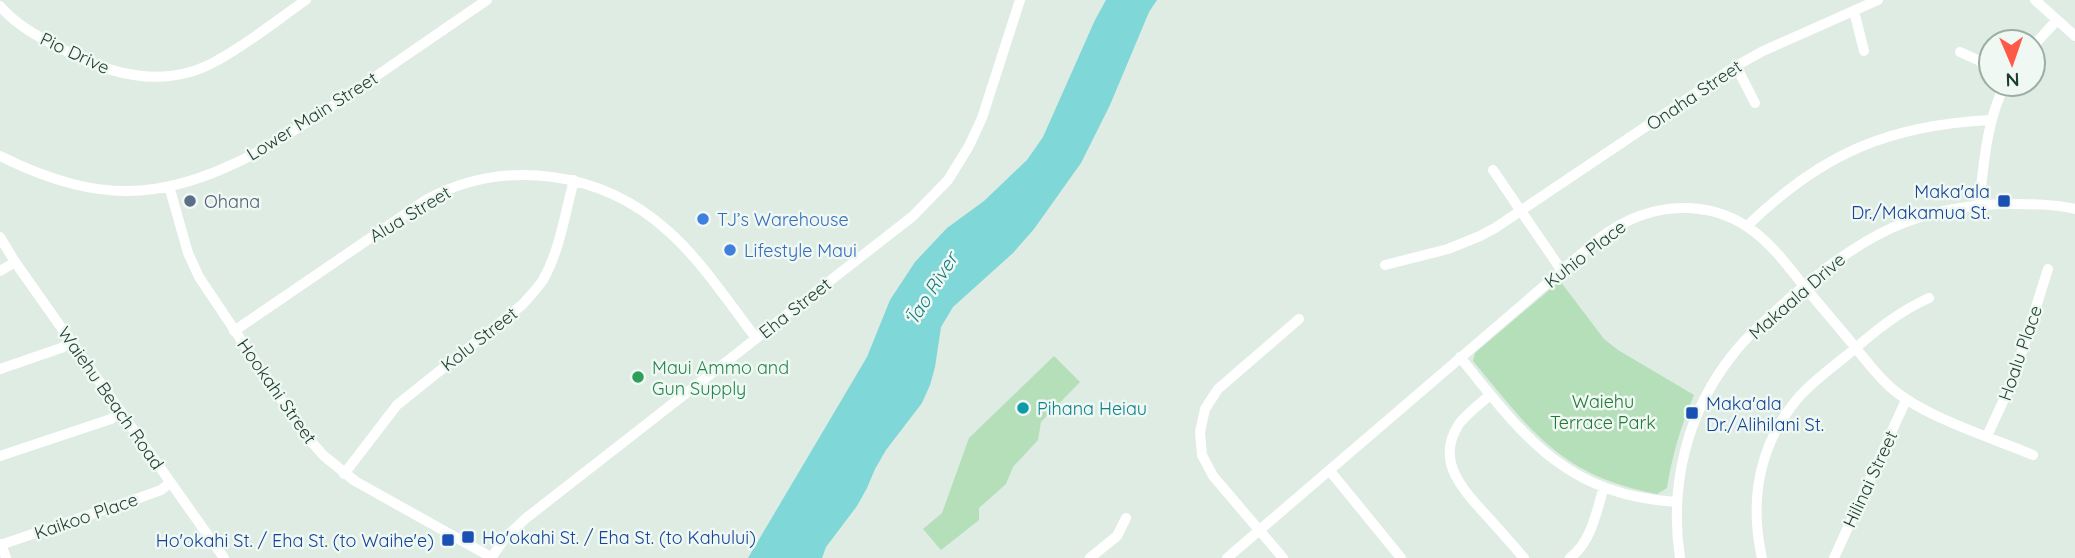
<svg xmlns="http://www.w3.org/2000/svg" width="2075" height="558" viewBox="0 0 2075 558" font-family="Quicksand,sans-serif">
	<rect width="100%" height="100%" fill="#deece3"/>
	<path fill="#b4dfb9" d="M 1560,281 L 1604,339 L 1618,350 L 1694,395 C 1681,426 1672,455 1667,488 L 1657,494 C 1561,476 1532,432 1473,361 L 1475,353 Z
		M 1054,356 L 1080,382 L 1041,422 L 1038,440 L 1013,467 L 1006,484 L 979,508 L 979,520 L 941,550 L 923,529 L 942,513 L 969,438 Z"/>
	<path fill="#7fd7d7" d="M 1106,0 L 1157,0 L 1149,12 L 1110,105 L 1081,163 L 1034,229 L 1013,253 L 953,307 L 941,327 L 935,367 L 930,385 L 922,403 L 886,450 L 875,469 L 867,488 L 857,506 L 826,547 L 822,558 L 748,558 L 867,357 L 890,300 L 915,262 L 947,228 L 984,201 L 1027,160 L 1043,137 L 1095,20 Z"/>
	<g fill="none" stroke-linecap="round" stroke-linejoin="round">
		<path stroke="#fff" stroke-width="10" d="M 2035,0 L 2075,36
			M 0,6 C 18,27 41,38 66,51 C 113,76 168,89 218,60 C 249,43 277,20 306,0
			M 1854,11 L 1864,51
			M 2033,46 L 2057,20
			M 1960,52 L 1991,66
			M 1736,66 L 1755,103
			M 0,156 C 48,180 100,197 154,189 C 223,179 285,137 341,100 C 390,67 438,33 487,0
			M 1493,170 L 1562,271
			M 169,186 L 188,253 L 199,277 L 276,392 L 308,438 L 324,456 L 355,481 L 491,557
			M 1979,205 C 1984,163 1986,123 2005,84
			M 1747,226 C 1821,154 1888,125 1991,120
			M 0,237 L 15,262 L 224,558
			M 1385,265 L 1448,249 L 1480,236 L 1495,228 L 1736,66 L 1763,51 L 1878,0
			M 0,271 L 15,262
			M 234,331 L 426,200 C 505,157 602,171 668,231 C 701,260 729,303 756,338
			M 1460,357 C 1524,437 1566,495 1676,502
			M 0,369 L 61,348 L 72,342
			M 1490,395 C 1480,404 1467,413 1459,424 C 1435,461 1462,488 1485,514 C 1498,528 1511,543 1524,558
			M 1987,436 L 2013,380 L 2048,269
			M 0,456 L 111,419 L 121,411
			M 1330,471 L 1401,558
			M 344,474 L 397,405 L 522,305 C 529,297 537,289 543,280 C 560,250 565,213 574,180
			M 1,544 L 6,558
			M 0,545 L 139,498 L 161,490 L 170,483
			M 491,558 L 505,538 L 525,519 L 913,216 L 948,180 L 969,146 L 982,118 L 1020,0
			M 1090,558 L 1117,536 L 1126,518
			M 1227,558 L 1600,238 C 1626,218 1655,207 1688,208 C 1744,210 1772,245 1803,285 C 1819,304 1835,323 1851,342 C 1863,357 1875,373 1889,386 C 1923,417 1990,437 2033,455
			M 1283,558 L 1213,476 L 1202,455 L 1200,432 L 1205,409 L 1218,389 L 1299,319
			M 1570,558 C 1592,541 1596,512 1604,487
			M 1680,558 C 1669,485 1687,411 1734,353 C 1750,332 1772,315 1791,297 C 1860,237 1917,204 2011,204 C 2032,204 2054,204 2075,209
			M 1762,558 C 1749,500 1759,444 1798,398 C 1812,382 1830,369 1846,356 C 1872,334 1897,312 1929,298
			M 1834,558 L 1906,400"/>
	</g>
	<circle fill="#5c6f8a" stroke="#eff8f2" stroke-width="2.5" cx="190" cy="201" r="7"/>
	<g fill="#1a4fb4" stroke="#eff8f2" stroke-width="2.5">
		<rect x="1997" y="194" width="14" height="14" rx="3.5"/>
		<rect x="1685" y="406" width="14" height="14" rx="3.5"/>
		<rect x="461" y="530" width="14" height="14" rx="3.5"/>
		<rect x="441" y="533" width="14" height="14" rx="3.5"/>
	</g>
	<g fill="#3f7fe0" stroke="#eff8f2" stroke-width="2.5">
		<circle cx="703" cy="219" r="7"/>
		<circle cx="730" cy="250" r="7"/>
	</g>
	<circle fill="#2e9e5b" stroke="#eff8f2" stroke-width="2.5" cx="638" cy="377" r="7"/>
	<circle fill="#0f9aa8" stroke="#eff8f2" stroke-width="2.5" cx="1023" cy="408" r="7"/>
	<g text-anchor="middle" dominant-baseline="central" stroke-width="5" stroke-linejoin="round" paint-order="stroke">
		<g font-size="18" fill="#1e3d30" stroke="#eff8f2">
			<text transform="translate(75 53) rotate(25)">Pio Drive</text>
			<text transform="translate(1694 95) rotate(-34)">Onaha Street</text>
			<text transform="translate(312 116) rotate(-32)">Lower Main Street</text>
			<text transform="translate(410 214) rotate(-31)">Alua Street</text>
			<text transform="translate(1585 254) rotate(-38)">Kuhio Place</text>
			<text transform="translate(1797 296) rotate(-41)">Makaala Drive</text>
			<text transform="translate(795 308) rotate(-38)">Eha Street</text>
			<text transform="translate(479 339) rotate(-38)">Kolu Street</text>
			<text transform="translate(2020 353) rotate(-71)">Hoalu Place</text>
			<text transform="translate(277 391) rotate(55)">Hookahi Street</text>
			<text transform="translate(111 398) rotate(55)">Waiehu Beach Road</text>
			<text transform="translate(1870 479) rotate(-65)">Hilinai Street</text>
			<text transform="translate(86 516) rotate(-19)">Kaikoo Place</text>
		</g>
		<g font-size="18" fill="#164399" stroke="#eff8f2" text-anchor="end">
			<text x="1990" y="191">Maka'ala<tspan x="1990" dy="21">Dr./Makamua St.</tspan></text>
			<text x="1706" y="403" text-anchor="start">Maka'ala<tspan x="1706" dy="21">Dr./Alihilani St.</tspan></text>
			<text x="482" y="537" text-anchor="start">Ho'okahi St. / Eha St. (to Kahului)</text>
			<text x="434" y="540">Ho'okahi St. / Eha St. (to Waihe'e)</text>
		</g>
		<g font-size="18" fill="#4e5e75" stroke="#eff8f2" text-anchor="start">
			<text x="204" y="201">Ohana</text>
		</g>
		<g font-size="18" fill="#366cbe" stroke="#eff8f2" text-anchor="start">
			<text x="717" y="219">TJ’s Warehouse</text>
			<text x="744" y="250">Lifestyle Maui</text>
		</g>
		<g font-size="18" fill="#27864d" stroke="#eff8f2" text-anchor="start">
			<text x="652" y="367">Maui Ammo and<tspan x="652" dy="21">Gun Supply</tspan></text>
		</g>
		<g font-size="18" fill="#247837" stroke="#eff8f2">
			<text x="1603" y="401">Waiehu<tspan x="1603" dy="21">Terrace Park</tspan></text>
		</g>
		<g font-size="18" fill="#0d838f" stroke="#eff8f2" text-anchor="start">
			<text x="1037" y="408">Pihana Heiau</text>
		</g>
		<g font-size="19" font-style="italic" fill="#127d7f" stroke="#eff8f2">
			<text transform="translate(931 289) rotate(-58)">ʻĪao River</text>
		</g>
	</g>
	<g transform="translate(2012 63) rotate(178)"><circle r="33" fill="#eff8f2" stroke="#9bada4" stroke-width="2"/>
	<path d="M0-5L12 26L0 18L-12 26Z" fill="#ff5a48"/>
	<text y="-10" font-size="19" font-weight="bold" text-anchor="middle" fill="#1e3d30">N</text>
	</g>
</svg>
